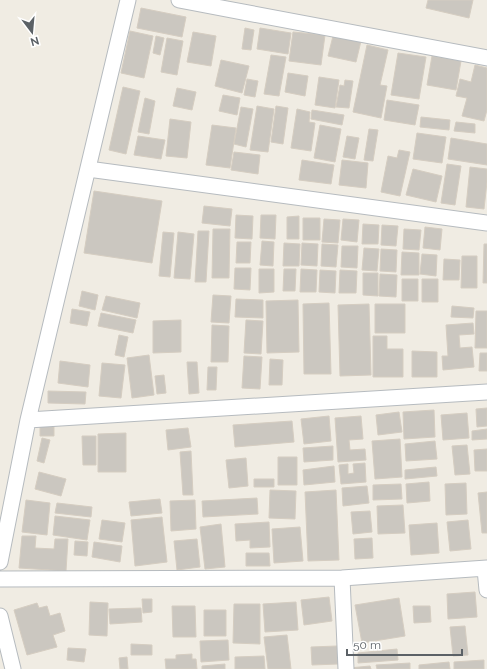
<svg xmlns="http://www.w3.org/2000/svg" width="487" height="669" viewBox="0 0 487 669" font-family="Raleway,sans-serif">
	<rect width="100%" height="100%" fill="#f0ece3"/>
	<path fill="#cbc7c0" stroke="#d5cdc1" d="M 428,0 L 473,0 L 469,18 L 426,8 Z
		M 141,8 L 186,17 L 182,37 L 137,28 Z
		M 245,28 L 254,30 L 251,50 L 242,49 Z
		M 260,28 L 291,33 L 288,54 L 257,49 Z
		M 130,31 L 153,36 L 144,78 L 121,73 Z
		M 193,32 L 216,36 L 211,66 L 187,62 Z
		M 293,32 L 325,35 L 321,65 L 289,61 Z
		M 156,36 L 164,38 L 160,55 L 153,53 Z
		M 333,36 L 361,41 L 356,62 L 328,56 Z
		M 167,38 L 183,41 L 177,75 L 161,72 Z
		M 367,45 L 388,50 L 380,85 L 387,86 L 381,118 L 353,112 Z
		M 398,53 L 426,57 L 419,99 L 391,95 Z
		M 271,55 L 286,57 L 279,96 L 264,94 Z
		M 432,56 L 461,61 L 456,90 L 427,85 Z
		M 221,60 L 249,66 L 242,93 L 215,86 Z
		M 475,65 L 487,68 L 487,110 L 484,121 L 462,116 L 467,98 L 456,96 L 460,79 L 471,82 Z
		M 288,73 L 308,76 L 305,96 L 285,92 Z
		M 319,77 L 339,80 L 335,108 L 315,105 Z
		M 247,79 L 258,81 L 255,97 L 244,95 Z
		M 345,80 L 353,81 L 349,108 L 336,107 L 340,85 L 344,86 Z
		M 123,87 L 140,91 L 126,154 L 109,150 Z
		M 177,88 L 196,92 L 192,110 L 173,106 Z
		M 223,95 L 240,98 L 237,115 L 219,111 Z
		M 145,98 L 155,101 L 149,134 L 138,132 Z
		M 387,100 L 419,105 L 415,125 L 384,120 Z
		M 257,106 L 274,109 L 268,152 L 250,150 Z
		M 276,106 L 288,108 L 283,144 L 271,142 Z
		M 241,107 L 253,109 L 246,147 L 234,144 Z
		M 297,109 L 310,112 L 309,122 L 315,123 L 311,151 L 291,148 Z
		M 312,110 L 344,115 L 342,125 L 311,119 Z
		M 421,117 L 450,120 L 449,130 L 420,127 Z
		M 170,119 L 191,122 L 187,158 L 166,156 Z
		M 456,122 L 475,124 L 475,133 L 454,131 Z
		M 212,125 L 236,128 L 230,168 L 206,165 Z
		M 320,125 L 341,129 L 335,162 L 314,158 Z
		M 369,129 L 378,130 L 373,161 L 364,160 Z
		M 417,133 L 446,137 L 442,163 L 413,159 Z
		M 138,136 L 165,140 L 161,159 L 134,155 Z
		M 347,136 L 359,138 L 355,159 L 343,157 Z
		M 451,138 L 487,144 L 487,165 L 448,159 Z
		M 399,150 L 410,152 L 400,196 L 381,192 L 388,156 L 397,158 Z
		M 234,152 L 260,155 L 258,174 L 231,170 Z
		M 302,160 L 334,165 L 331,184 L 299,180 Z
		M 342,160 L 368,163 L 366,188 L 339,185 Z
		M 447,164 L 461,166 L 455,205 L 441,203 Z
		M 470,167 L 487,169 L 487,182 L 484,209 L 466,207 Z
		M 413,169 L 442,176 L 436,202 L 406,195 Z
		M 94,191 L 162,201 L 152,263 L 84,253 Z
		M 204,206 L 232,209 L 230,226 L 202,223 Z
		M 236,215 L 253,216 L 252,239 L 235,238 Z
		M 261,215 L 276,215 L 275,239 L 260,238 Z
		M 299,216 L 299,239 L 287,239 L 287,217 Z
		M 303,218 L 320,218 L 320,240 L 303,240 Z
		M 324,219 L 340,220 L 338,243 L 322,242 Z
		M 343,219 L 359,220 L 357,242 L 341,240 Z
		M 363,224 L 379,225 L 378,244 L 362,244 Z
		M 382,225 L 398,226 L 396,246 L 381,245 Z
		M 425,227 L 442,229 L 440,250 L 423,248 Z
		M 213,229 L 230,229 L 229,278 L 212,278 Z
		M 404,229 L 421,230 L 419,250 L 403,249 Z
		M 198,231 L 209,231 L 206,282 L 195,282 Z
		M 163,232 L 174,233 L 170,277 L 159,276 Z
		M 178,232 L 194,234 L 190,279 L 174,278 Z
		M 262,241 L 274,242 L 273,266 L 260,265 Z
		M 237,242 L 251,242 L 250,263 L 236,263 Z
		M 284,243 L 300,244 L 299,266 L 283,266 Z
		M 302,243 L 318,244 L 317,266 L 301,265 Z
		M 322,244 L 338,245 L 336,267 L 321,266 Z
		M 484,244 L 487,244 L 487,283 L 483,283 Z
		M 342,246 L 358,246 L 357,268 L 341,267 Z
		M 364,248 L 379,249 L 377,271 L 362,270 Z
		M 381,249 L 397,250 L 396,272 L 380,271 Z
		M 402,252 L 419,253 L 419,275 L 401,275 Z
		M 422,254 L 437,255 L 436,276 L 420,274 Z
		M 462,256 L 477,256 L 477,288 L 461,288 Z
		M 444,259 L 460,260 L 459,280 L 443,280 Z
		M 235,268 L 251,268 L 250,290 L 234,289 Z
		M 259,269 L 274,269 L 274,292 L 259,293 Z
		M 284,269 L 296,269 L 295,291 L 283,291 Z
		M 301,269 L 317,270 L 316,292 L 300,292 Z
		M 320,270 L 336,271 L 335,293 L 319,292 Z
		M 340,270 L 357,271 L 356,293 L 339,293 Z
		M 363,273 L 378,273 L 378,296 L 363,295 Z
		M 380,274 L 397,275 L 396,297 L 379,296 Z
		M 402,279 L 418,279 L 418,301 L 402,301 Z
		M 422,279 L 438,279 L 438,302 L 422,302 Z
		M 82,291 L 98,295 L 95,310 L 79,306 Z
		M 213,295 L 231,296 L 229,323 L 211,322 Z
		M 106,296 L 140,303 L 137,318 L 102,310 Z
		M 236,299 L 263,300 L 263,318 L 235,317 Z
		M 298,300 L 299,352 L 267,353 L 266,301 Z
		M 329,303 L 331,374 L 304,374 L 303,304 Z
		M 369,304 L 371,375 L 340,376 L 338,305 Z
		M 375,304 L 405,304 L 405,333 L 375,333 Z
		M 452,306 L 474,308 L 473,318 L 451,317 Z
		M 72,309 L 90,312 L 87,326 L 70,323 Z
		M 476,311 L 487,311 L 487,348 L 475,348 Z
		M 101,313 L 136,320 L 133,333 L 98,326 Z
		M 181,320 L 181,352 L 153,353 L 153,321 Z
		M 246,320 L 263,321 L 261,354 L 244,353 Z
		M 473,323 L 474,334 L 459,335 L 460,348 L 472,347 L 474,367 L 443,370 L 442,356 L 448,356 L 446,325 Z
		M 212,325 L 229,326 L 228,362 L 211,362 Z
		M 119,335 L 128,337 L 124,357 L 115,355 Z
		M 373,336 L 387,336 L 387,349 L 403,349 L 403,377 L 373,377 Z
		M 412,351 L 437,352 L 437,377 L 412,377 Z
		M 480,353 L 487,353 L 487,371 L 479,371 Z
		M 149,355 L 154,395 L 132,398 L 127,358 Z
		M 244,356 L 262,357 L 260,389 L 242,388 Z
		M 270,359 L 283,360 L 282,385 L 269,385 Z
		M 60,361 L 90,365 L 88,387 L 58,383 Z
		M 187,362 L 197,362 L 199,393 L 189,394 Z
		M 102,363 L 125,365 L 121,398 L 99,396 Z
		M 208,367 L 217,367 L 216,390 L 207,390 Z
		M 164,375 L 166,393 L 157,394 L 155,376 Z
		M 48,391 L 86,392 L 85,404 L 48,403 Z
		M 487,408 L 487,426 L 477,427 L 476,409 Z
		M 434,410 L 435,437 L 404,439 L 403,412 Z
		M 399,412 L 402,432 L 378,435 L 376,415 Z
		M 467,413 L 469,438 L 443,440 L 441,415 Z
		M 329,416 L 331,441 L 304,444 L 301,419 Z
		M 361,416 L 363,439 L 349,440 L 350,450 L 365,449 L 366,460 L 338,462 L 335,418 Z
		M 292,421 L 294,442 L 235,447 L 233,425 Z
		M 40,426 L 54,426 L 54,436 L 40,436 Z
		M 188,428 L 191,447 L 168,450 L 166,430 Z
		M 487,429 L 487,439 L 472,440 L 472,431 Z
		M 126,433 L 126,472 L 98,472 L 98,434 Z
		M 82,436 L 96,436 L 96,465 L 83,465 Z
		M 42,438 L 50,440 L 44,463 L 37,461 Z
		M 400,439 L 402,477 L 375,479 L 372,441 Z
		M 435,441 L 437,459 L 406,461 L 405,444 Z
		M 467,445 L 470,474 L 455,475 L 452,446 Z
		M 333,446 L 333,460 L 304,462 L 303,448 Z
		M 487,449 L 487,471 L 475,471 L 474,450 Z
		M 191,451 L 193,495 L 183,495 L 180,452 Z
		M 278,457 L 297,457 L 297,485 L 278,485 Z
		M 246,458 L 248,486 L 229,488 L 226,460 Z
		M 365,463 L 366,482 L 341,484 L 339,465 L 348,464 L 348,474 L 354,473 L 353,464 Z
		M 334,466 L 335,482 L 304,485 L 303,470 Z
		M 436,467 L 437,476 L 405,479 L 405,470 Z
		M 39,472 L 66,479 L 61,496 L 35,489 Z
		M 254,479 L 274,479 L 274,487 L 254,487 Z
		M 429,482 L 430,501 L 407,503 L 406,484 Z
		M 466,483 L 467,514 L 446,515 L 445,484 Z
		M 401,484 L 402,499 L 373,500 L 373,485 Z
		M 367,486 L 369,503 L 343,506 L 342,488 Z
		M 270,490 L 296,491 L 295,519 L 269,518 Z
		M 336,490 L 339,560 L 308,561 L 305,492 Z
		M 487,492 L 487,533 L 482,533 L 478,493 Z
		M 257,498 L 258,514 L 203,517 L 202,501 Z
		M 160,499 L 162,513 L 131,516 L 129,502 Z
		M 26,500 L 50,503 L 47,535 L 22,532 Z
		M 195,500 L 196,529 L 171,531 L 170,501 Z
		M 57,503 L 92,507 L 91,517 L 55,513 Z
		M 403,505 L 405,533 L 378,534 L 377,506 Z
		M 370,511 L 372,532 L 353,534 L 351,512 Z
		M 55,516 L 90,520 L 87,540 L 53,535 Z
		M 162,517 L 167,562 L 135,566 L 131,520 Z
		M 102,520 L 125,523 L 122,542 L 99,539 Z
		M 468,520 L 471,549 L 450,551 L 447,522 Z
		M 269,522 L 270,547 L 250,548 L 250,540 L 236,541 L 235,524 Z
		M 437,523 L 439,553 L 411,555 L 409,525 Z
		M 221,524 L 225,567 L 205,569 L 200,527 Z
		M 300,527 L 303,561 L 274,563 L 272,529 Z
		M 22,536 L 36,536 L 35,548 L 54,549 L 55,539 L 68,539 L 66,571 L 19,568 Z
		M 372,538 L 373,558 L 355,559 L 354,539 Z
		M 197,539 L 200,567 L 177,570 L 174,541 Z
		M 75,541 L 88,542 L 87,556 L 74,555 Z
		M 94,542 L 122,546 L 120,562 L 92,557 Z
		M 246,553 L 269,553 L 270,566 L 246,566 Z
		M 475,592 L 477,617 L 448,619 L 447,594 Z
		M 329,597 L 332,621 L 304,625 L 301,600 Z
		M 399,598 L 405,636 L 362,643 L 355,605 Z
		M 142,599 L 152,599 L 152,612 L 143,613 Z
		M 90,602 L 108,603 L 107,636 L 89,635 Z
		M 296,602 L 298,630 L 265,632 L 263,604 Z
		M 37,603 L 39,608 L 47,606 L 50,616 L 60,613 L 65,631 L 53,635 L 57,647 L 27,655 L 14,610 Z
		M 234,604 L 260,604 L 260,644 L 233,643 Z
		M 172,606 L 195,606 L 196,637 L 173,637 Z
		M 413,606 L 430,606 L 431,622 L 414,623 Z
		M 141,608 L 142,622 L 110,624 L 109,609 Z
		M 204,610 L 226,610 L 226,636 L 204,636 Z
		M 465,626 L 468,655 L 453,656 L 450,627 Z
		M 287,635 L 291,669 L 268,669 L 264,637 Z
		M 228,640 L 229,660 L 201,662 L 200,641 Z
		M 131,644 L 152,645 L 152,655 L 131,655 Z
		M 337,646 L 338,664 L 312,665 L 311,647 Z
		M 68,648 L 86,649 L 84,662 L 67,660 Z
		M 397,649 L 398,660 L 358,663 L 358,653 Z
		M 192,654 L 192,659 L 196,659 L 197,669 L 166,669 L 165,659 L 176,659 L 176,655 Z
		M 264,656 L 265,669 L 235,669 L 235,657 Z
		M 127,657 L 128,669 L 120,669 L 119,658 Z
		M 484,660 L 484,669 L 454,669 L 454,662 Z
		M 449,662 L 450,669 L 419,669 L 419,665 Z
		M 410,663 L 410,669 L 377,669 L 376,665 Z
		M 225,664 L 225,669 L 202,669 L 202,666 Z
		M 370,666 L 371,669 L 349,669 L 349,668 Z"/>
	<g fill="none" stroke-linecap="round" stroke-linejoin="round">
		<g stroke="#b6bbbf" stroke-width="17">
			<path id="minor" d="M 179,0 L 487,58
				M 88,169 L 487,223
				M 28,420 L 487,392
				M 0,562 L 28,420 L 128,0
				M 485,569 L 487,590
				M 342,578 L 346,669
				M 0,579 L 342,578 L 487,568
				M 0,616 L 13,669"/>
		</g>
		<use href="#minor" stroke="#fff" stroke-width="15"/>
	</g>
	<g transform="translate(32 32) rotate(164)" stroke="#ffffff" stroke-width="3" paint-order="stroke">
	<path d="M0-3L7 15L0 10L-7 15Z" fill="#5b6166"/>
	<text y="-6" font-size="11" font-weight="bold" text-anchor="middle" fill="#5b6166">N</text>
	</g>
	<path d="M347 649v6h115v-6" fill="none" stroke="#5b6166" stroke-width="2"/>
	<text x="353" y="649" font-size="12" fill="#5b6166" stroke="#ffffff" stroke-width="3" paint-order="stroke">50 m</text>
</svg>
